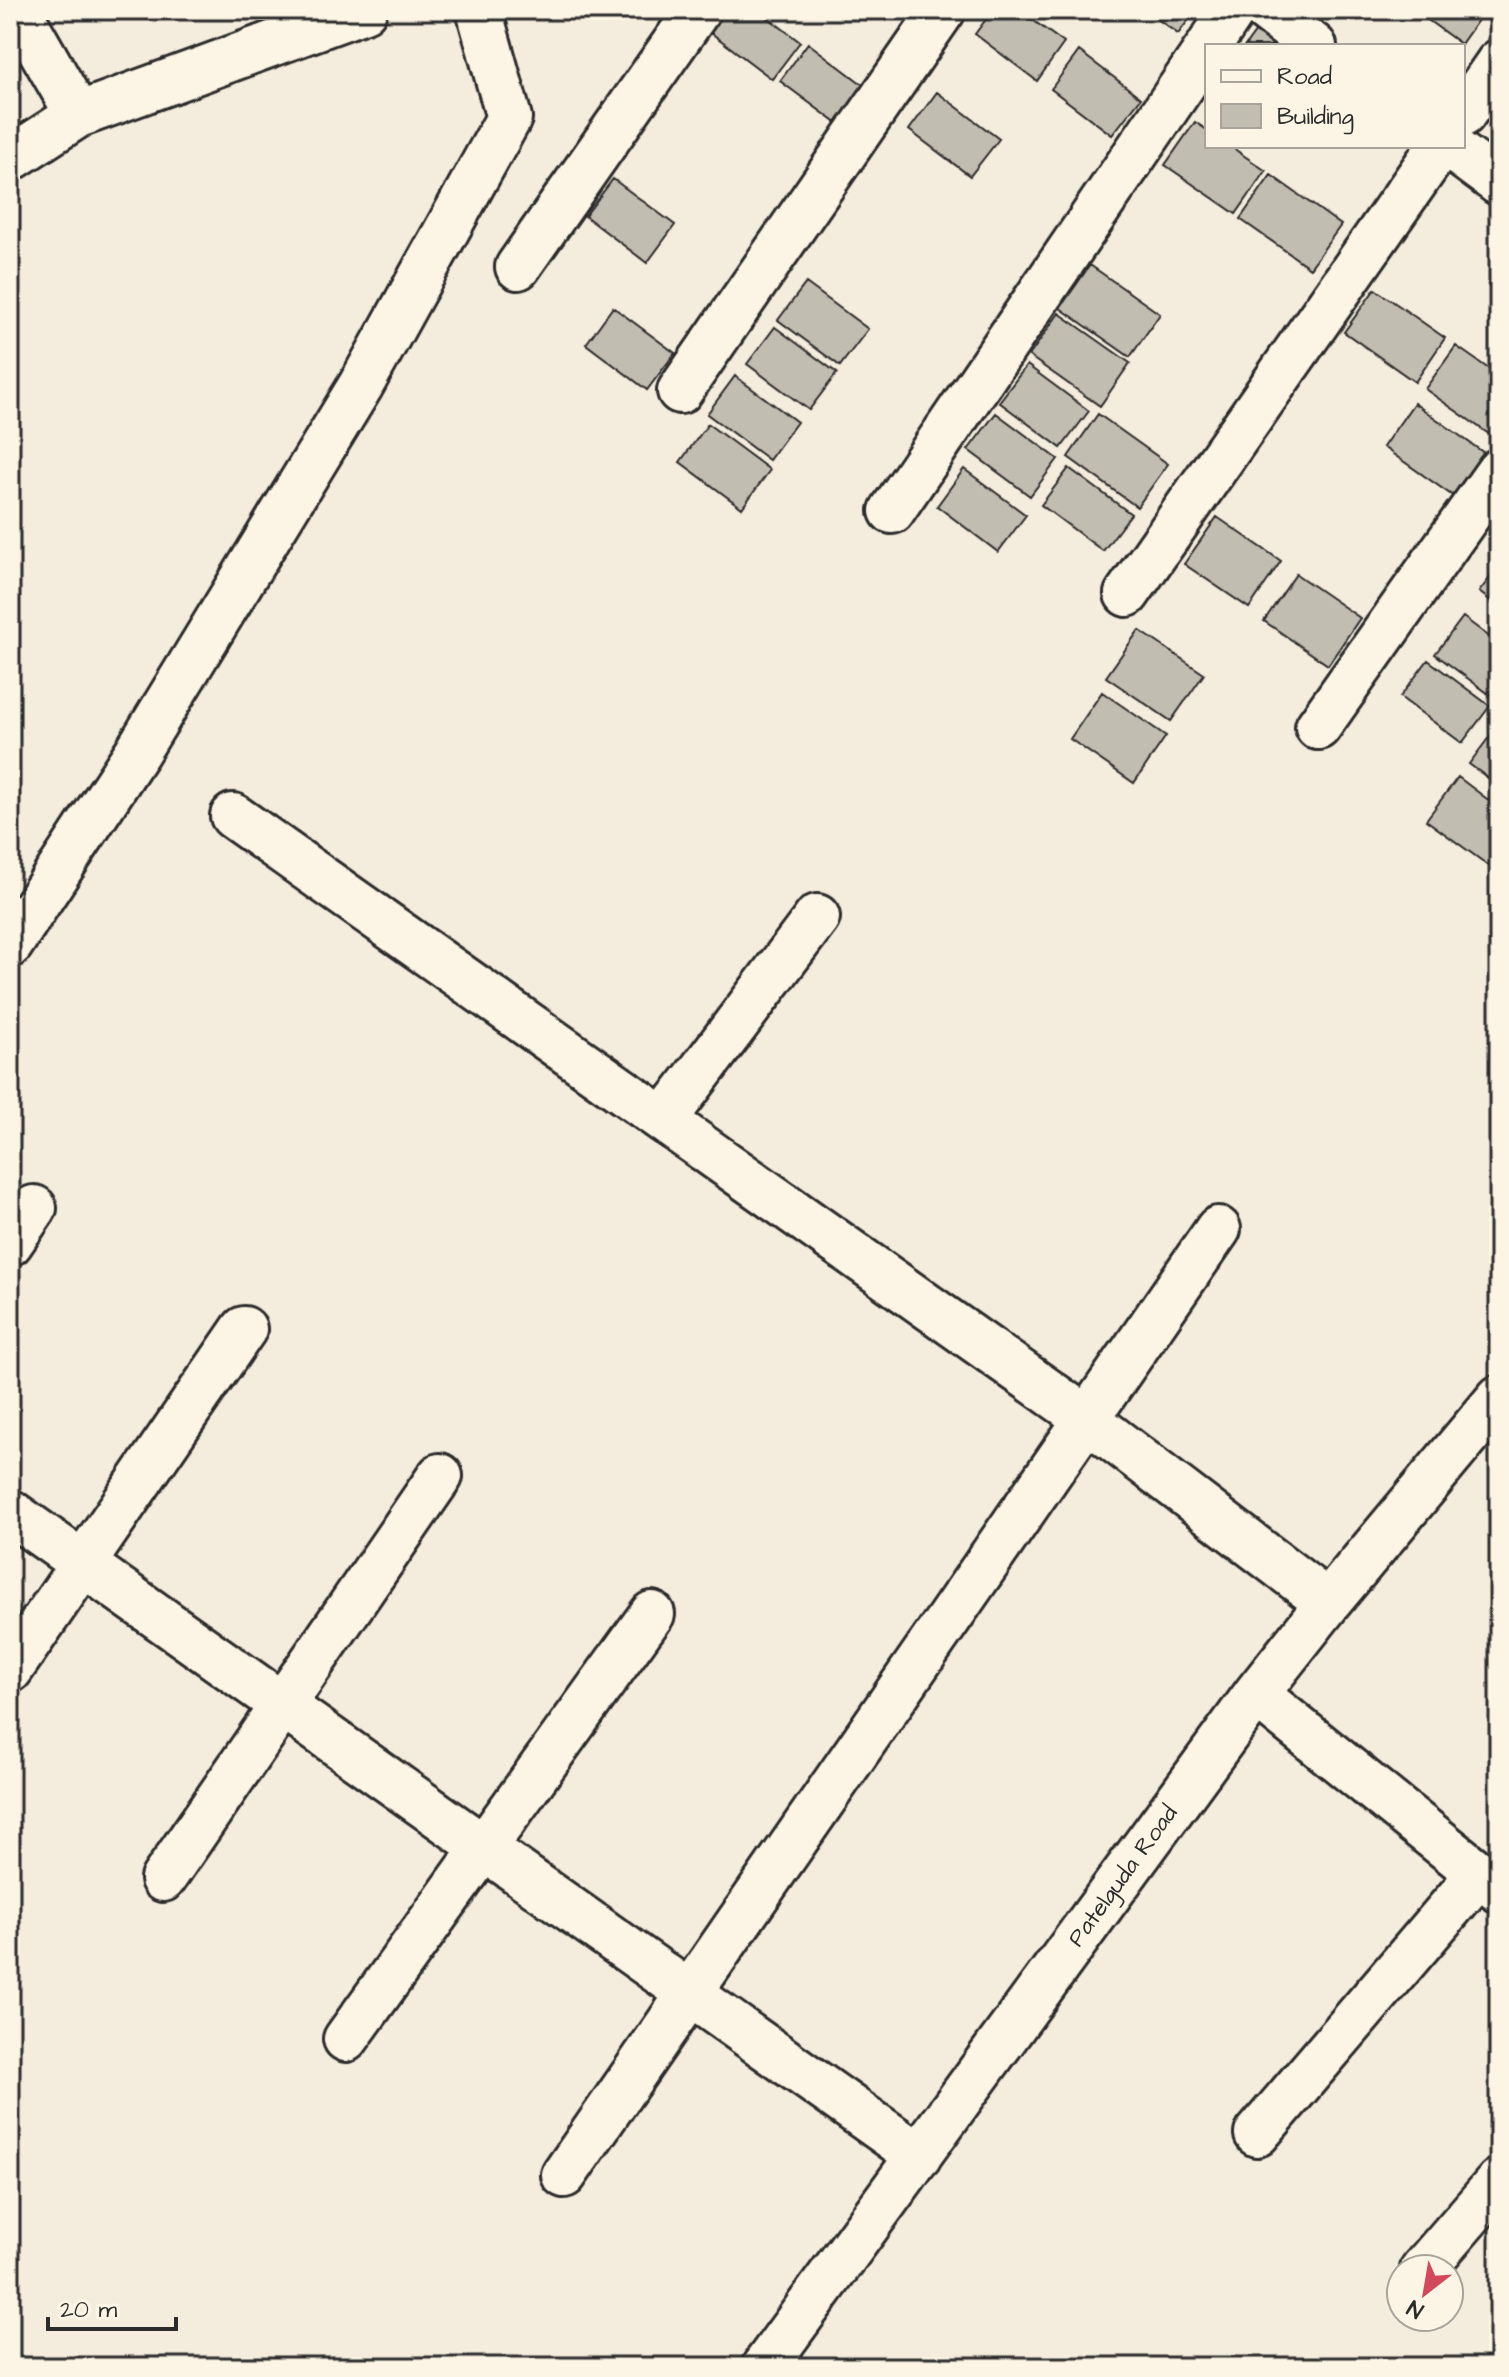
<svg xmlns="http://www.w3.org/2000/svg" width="1509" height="2377" viewBox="0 0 1509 2377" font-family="'Architects Daughter',sans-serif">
	<rect width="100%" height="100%" fill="#f4edde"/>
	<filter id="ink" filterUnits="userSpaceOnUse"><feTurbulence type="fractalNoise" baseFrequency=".0125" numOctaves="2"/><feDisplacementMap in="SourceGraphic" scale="16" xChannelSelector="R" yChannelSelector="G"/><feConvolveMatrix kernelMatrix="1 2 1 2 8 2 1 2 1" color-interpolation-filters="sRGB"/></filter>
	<g filter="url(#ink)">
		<path fill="#c2bdb1" stroke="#2b2b2b" stroke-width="2" d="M 727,10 L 758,10 L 800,42 L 772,79 L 710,32 Z
			M 993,10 L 1019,10 L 1064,43 L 1037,81 L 975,34 Z
			M 1145,10 L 1196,10 L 1178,34 Z
			M 1414,10 L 1485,10 L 1461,44 Z
			M 1259,27 L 1286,46 L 1245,46 Z
			M 808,43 L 870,90 L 842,127 L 780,81 Z
			M 1079,51 L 1141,98 L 1112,135 L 1051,89 Z
			M 937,92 L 999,139 L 970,176 L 909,130 Z
			M 1195,122 L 1207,130 L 1207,146 L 1230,146 L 1266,171 L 1236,214 L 1165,165 Z
			M 1271,175 L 1341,225 L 1310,268 L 1240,219 Z
			M 613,179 L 675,225 L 647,263 L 585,216 Z
			M 1090,265 L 1160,314 L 1130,357 L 1060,308 Z
			M 806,283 L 868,329 L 840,366 L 778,320 Z
			M 1375,289 L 1445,338 L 1415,382 L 1344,332 Z
			M 613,307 L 675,353 L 647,390 L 586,344 Z
			M 1059,313 L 1130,363 L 1100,406 L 1029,356 Z
			M 775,327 L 837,373 L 809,410 L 747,364 Z
			M 1456,346 L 1499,376 L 1499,434 L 1496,439 L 1425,389 Z
			M 1027,365 L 1089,411 L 1061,448 L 999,402 Z
			M 735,376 L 797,422 L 769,460 L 707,414 Z
			M 1414,403 L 1484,453 L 1453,496 L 1383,447 Z
			M 996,413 L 1058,459 L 1030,496 L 968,450 Z
			M 1098,414 L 1168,464 L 1137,507 L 1068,457 Z
			M 708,424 L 770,470 L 742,508 L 680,462 Z
			M 1069,468 L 1131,514 L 1103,551 L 1041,505 Z
			M 964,469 L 1026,515 L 998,552 L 937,506 Z
			M 1217,517 L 1281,561 L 1249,608 L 1184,564 Z
			M 1499,566 L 1499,607 L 1479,592 Z
			M 1296,574 L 1360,618 L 1328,665 L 1264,621 Z
			M 1463,617 L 1499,644 L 1499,697 L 1497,700 L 1435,654 Z
			M 1139,630 L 1204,674 L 1171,721 L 1106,677 Z
			M 1428,660 L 1490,706 L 1462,743 L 1400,697 Z
			M 1102,692 L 1166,736 L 1134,783 L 1070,739 Z
			M 1499,724 L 1499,786 L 1469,764 Z
			M 1458,777 L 1499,808 L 1499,866 L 1496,871 L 1426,820 Z"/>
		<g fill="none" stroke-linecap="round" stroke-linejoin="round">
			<g stroke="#2b2b2b" stroke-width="50">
				<path id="minor" d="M 18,10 L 78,115
					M 1266,10 L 1314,46
					M 1209,46 L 1233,10
					M 1463,114 L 1499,62
					M 1449,146 L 1499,183
					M 10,159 L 78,115 L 364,10
					M 518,267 L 698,10
					M 680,391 L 943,10
					M 892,511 L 1207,49
					M 1127,594 L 1440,146
					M 1318,727 L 1499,471
					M 233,816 L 1087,1419 L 1328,1603
					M 10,945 L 137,752 L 361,385 L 509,118 L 479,10
					M 664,1120 L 817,917
					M 10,1243 L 34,1208
					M 10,1512 L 919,2156
					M 10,1670 L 244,1329
					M 1256,1694 L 1499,1890
					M 163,1879 L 440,1476
					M 346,2039 L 652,1614
					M 1257,2134 L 1479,1874
					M 564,2175 L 1218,1229
					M 1423,2269 L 1499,2181
					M 764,2367 L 1256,1694 L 1328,1603 L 1499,1398"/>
			</g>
			<use href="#minor" stroke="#fcf5e5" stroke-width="44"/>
		</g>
	</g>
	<g text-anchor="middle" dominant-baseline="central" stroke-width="6" stroke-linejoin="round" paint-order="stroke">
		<g font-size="24" fill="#2b2b2b" stroke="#fcf5e5">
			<text transform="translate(1123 1876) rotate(-54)">Patelguda Road</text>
		</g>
	</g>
	<rect width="1509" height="2377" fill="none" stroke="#fcf5e5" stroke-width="40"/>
	<rect x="20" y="20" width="1469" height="2337" fill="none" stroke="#2b2b2b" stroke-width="3" filter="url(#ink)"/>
	<rect x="1205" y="44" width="260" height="104" fill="#fcf5e5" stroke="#a8a49b" stroke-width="2"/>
	<rect x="1221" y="70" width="40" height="12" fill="#fcf5e5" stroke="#a8a49b" stroke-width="2"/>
	<text x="1277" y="84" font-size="24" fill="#2b2b2b">Road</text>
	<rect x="1221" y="104" width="40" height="24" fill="#c2bdb1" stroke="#a8a49b" stroke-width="2"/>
	<text x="1277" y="124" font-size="24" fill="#2b2b2b">Building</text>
	<g transform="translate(1425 2293) rotate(211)"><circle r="38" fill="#fcf5e5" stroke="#a8a49b" stroke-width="2"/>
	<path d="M0-6L14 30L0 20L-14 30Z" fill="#d1495b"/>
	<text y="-12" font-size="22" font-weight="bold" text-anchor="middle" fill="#2b2b2b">N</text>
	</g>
	<path d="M48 2317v12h128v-12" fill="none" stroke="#2b2b2b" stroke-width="4"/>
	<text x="60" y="2317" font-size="24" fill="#2b2b2b" stroke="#fcf5e5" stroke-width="6" paint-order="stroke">20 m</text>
</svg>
